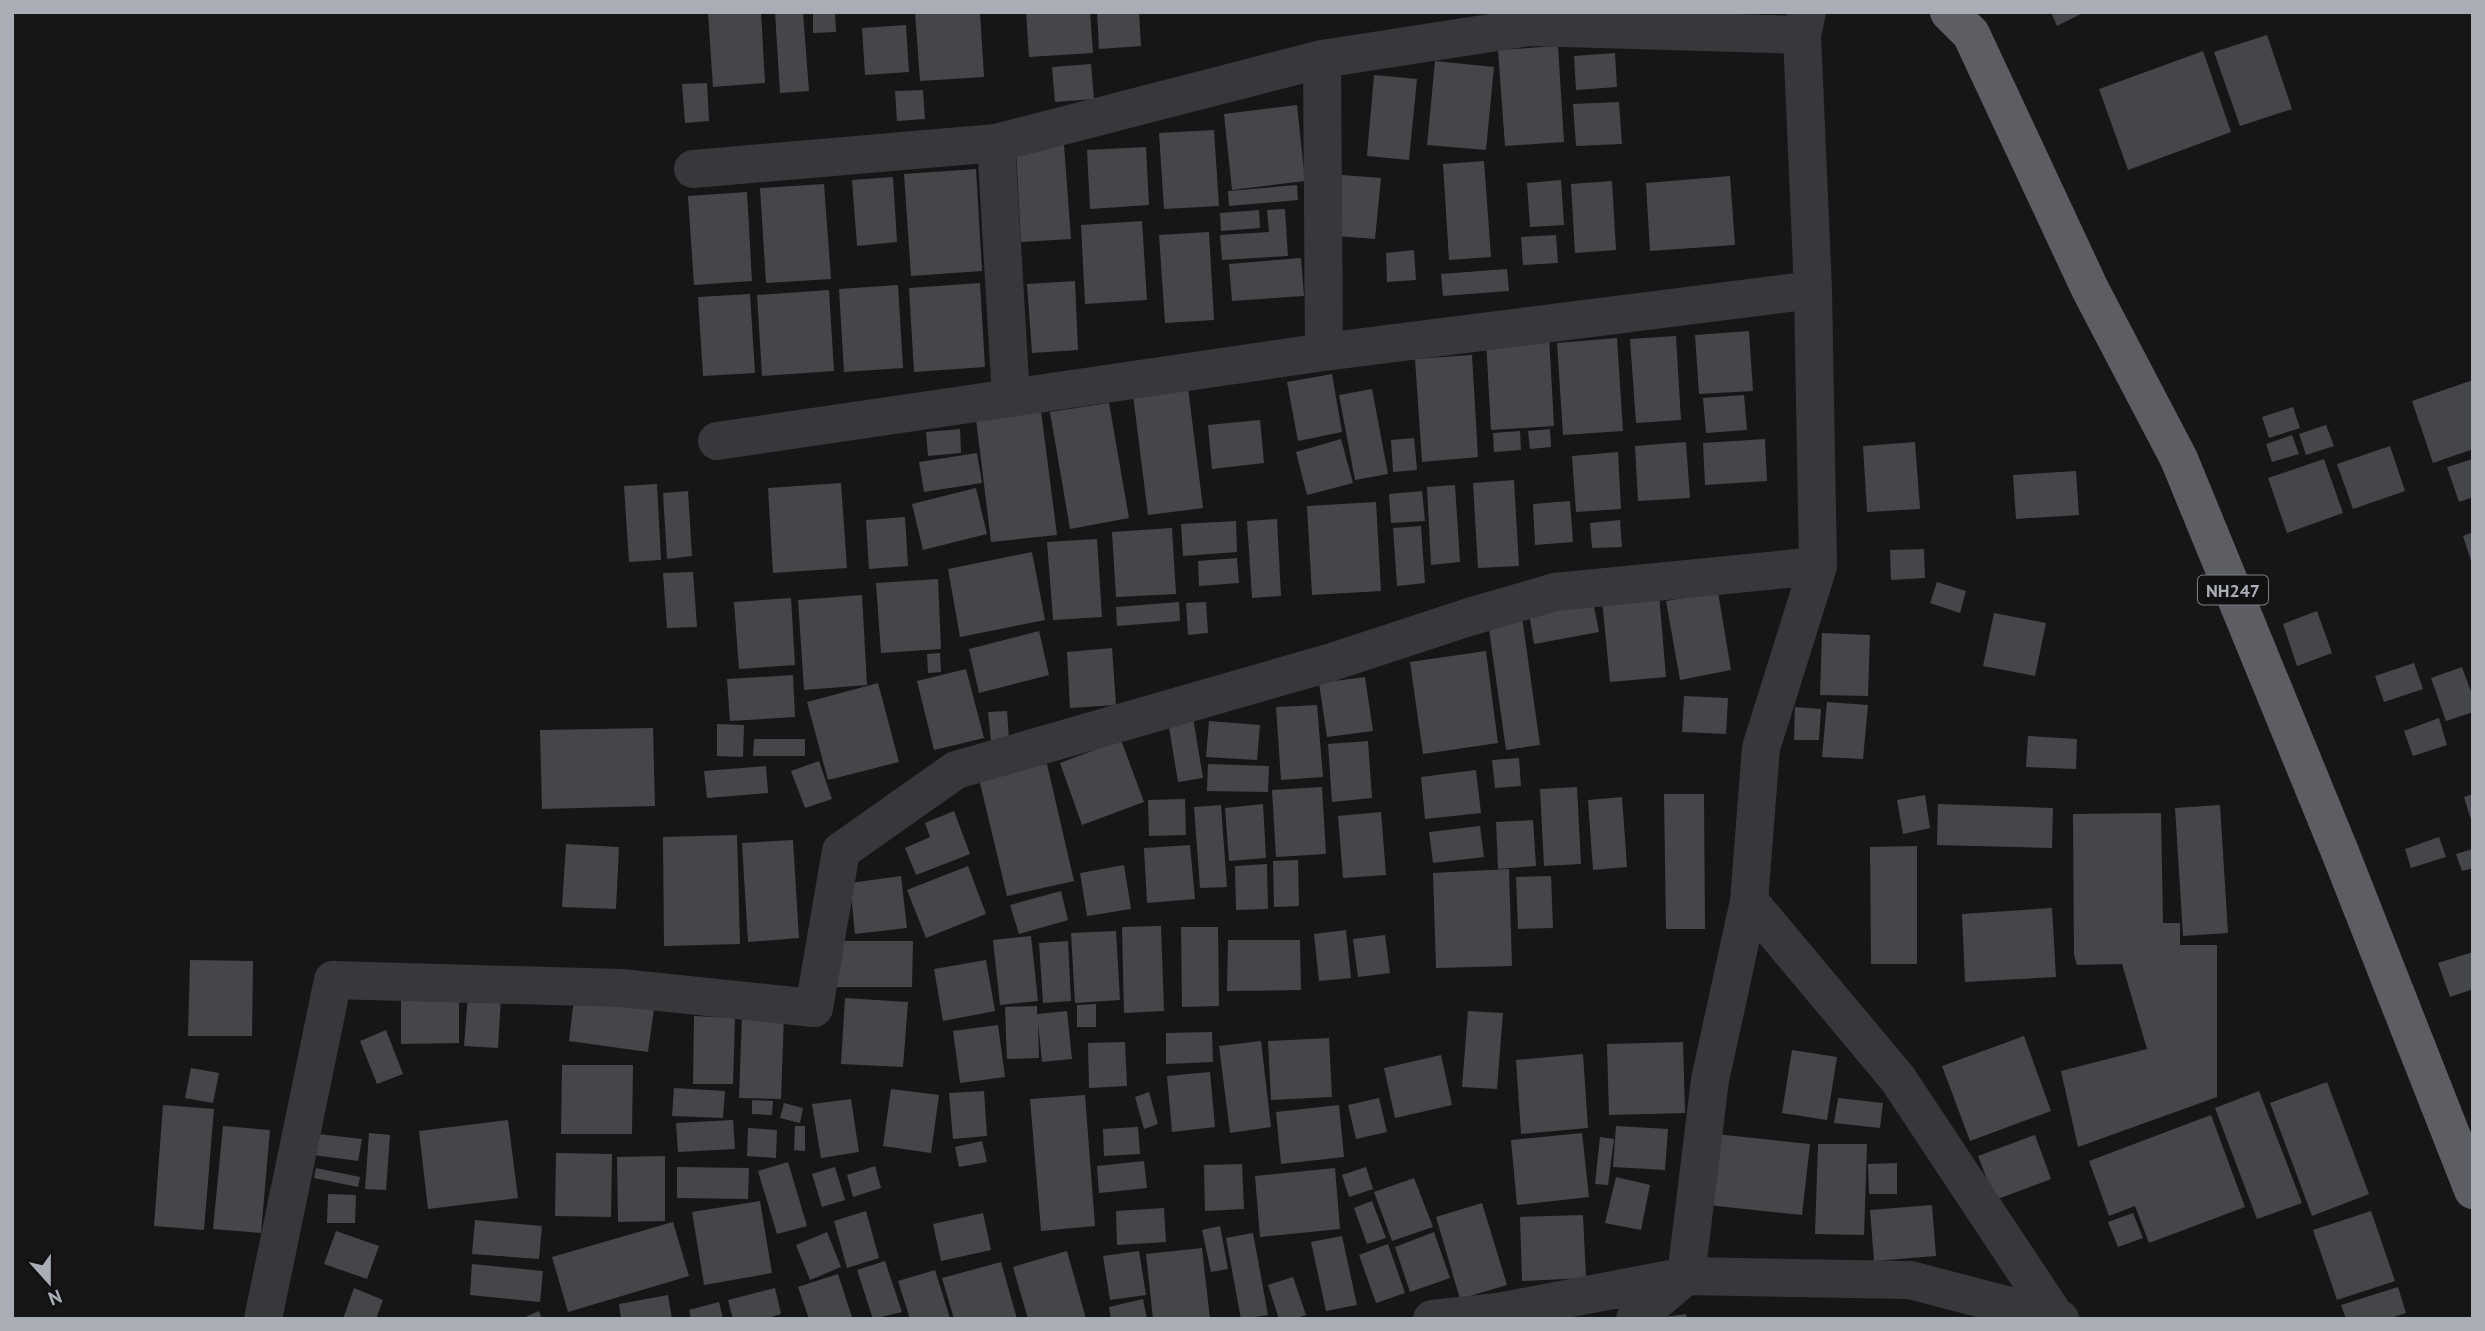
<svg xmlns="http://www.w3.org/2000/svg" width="2485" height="1331" viewBox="0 0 2485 1331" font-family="'PT Sans',sans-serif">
	<rect width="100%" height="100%" fill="#161617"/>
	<path fill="#45464a" d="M 708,12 L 761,12 L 765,83 L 713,87 Z
		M 775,12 L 803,12 L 809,91 L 780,93 Z
		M 813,12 L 835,12 L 836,32 L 813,33 Z
		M 915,12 L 980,12 L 984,77 L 920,81 Z
		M 1026,12 L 1090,12 L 1093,53 L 1029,57 Z
		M 1097,12 L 1139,12 L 1141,46 L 1099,49 Z
		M 2051,12 L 2085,12 L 2057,26 Z
		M 906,25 L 909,72 L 865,75 L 862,28 Z
		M 2267,35 L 2292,109 L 2240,126 L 2214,52 Z
		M 1558,46 L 1564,142 L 1505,146 L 1498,50 Z
		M 2203,51 L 2231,132 L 2128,170 L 2099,89 Z
		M 1615,53 L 1617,87 L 1576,90 L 1574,56 Z
		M 1435,61 L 1494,67 L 1486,150 L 1427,145 Z
		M 1091,64 L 1094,99 L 1055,102 L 1052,67 Z
		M 1374,75 L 1417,79 L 1409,160 L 1367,156 Z
		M 707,83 L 709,121 L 685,123 L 682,84 Z
		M 923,90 L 925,119 L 897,121 L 895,91 Z
		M 1619,102 L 1622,144 L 1576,146 L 1573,104 Z
		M 1297,105 L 1305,181 L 1232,190 L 1224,114 Z
		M 1214,130 L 1219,206 L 1164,209 L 1159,133 Z
		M 1064,145 L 1071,239 L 1021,242 L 1016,149 Z
		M 1146,147 L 1149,205 L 1090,209 L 1087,150 Z
		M 1484,161 L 1491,257 L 1449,260 L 1443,164 Z
		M 976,169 L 982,271 L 911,276 L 904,174 Z
		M 1342,175 L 1381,178 L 1375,239 L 1336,236 Z
		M 1730,176 L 1735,245 L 1650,251 L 1646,183 Z
		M 893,177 L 897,242 L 857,246 L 852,180 Z
		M 1561,180 L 1564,225 L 1530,227 L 1527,183 Z
		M 1612,181 L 1616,250 L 1575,253 L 1571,184 Z
		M 824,184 L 831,279 L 766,283 L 760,188 Z
		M 1297,185 L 1298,200 L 1229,206 L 1228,191 Z
		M 747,192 L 752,281 L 694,285 L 688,196 Z
		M 1285,209 L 1288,256 L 1222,260 L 1220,235 L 1269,232 L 1267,210 Z
		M 1259,210 L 1260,228 L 1221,231 L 1220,213 Z
		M 1142,221 L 1147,300 L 1085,304 L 1081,225 Z
		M 1209,232 L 1214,320 L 1165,323 L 1159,235 Z
		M 1556,235 L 1558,263 L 1523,265 L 1521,237 Z
		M 1414,250 L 1416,280 L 1387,282 L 1386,253 Z
		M 1301,258 L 1304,296 L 1232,301 L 1229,264 Z
		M 1507,269 L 1509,291 L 1443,296 L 1441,274 Z
		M 1075,281 L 1078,350 L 1032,353 L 1027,284 Z
		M 980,283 L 985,367 L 914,372 L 909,288 Z
		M 898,285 L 903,368 L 844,372 L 839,289 Z
		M 829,290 L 834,371 L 762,376 L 757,295 Z
		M 750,294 L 755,373 L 703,376 L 698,297 Z
		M 1749,331 L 1753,391 L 1699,394 L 1695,335 Z
		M 1549,336 L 1554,426 L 1491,430 L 1486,340 Z
		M 1676,336 L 1681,420 L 1636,423 L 1630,339 Z
		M 1617,338 L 1623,431 L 1563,435 L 1557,343 Z
		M 1472,355 L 1478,457 L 1422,462 L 1415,359 Z
		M 1332,374 L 1342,432 L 1298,441 L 1287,382 Z
		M 2473,380 L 2473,449 L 2433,463 L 2412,401 Z
		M 1188,388 L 1203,508 L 1148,515 L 1133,395 Z
		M 1372,389 L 1388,474 L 1355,480 L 1339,395 Z
		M 1744,395 L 1747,430 L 1706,433 L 1703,398 Z
		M 1109,403 L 1129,518 L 1070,529 L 1050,412 Z
		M 2293,407 L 2300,428 L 2269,438 L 2262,417 Z
		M 1041,411 L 1057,535 L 991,542 L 976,419 Z
		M 1260,420 L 1264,463 L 1212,469 L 1208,425 Z
		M 2326,425 L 2334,446 L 2306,455 L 2299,434 Z
		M 960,429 L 961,453 L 928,456 L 926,432 Z
		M 1550,429 L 1551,447 L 1530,449 L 1528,431 Z
		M 1520,431 L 1521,450 L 1494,452 L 1493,433 Z
		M 2292,435 L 2299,454 L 2272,462 L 2266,444 Z
		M 1414,438 L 1417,470 L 1393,472 L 1391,440 Z
		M 1341,439 L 1353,483 L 1307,495 L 1296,452 Z
		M 1765,439 L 1767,481 L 1705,485 L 1703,443 Z
		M 1686,442 L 1690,498 L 1638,501 L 1635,446 Z
		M 1915,442 L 1920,509 L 1867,512 L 1863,446 Z
		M 2390,446 L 2405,491 L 2353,509 L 2337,464 Z
		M 1618,452 L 1621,509 L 1576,512 L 1572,456 Z
		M 977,453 L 982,483 L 924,492 L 919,462 Z
		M 2324,459 L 2343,513 L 2287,533 L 2268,478 Z
		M 2473,459 L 2473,497 L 2459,502 L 2447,467 Z
		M 2076,471 L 2079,515 L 2016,519 L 2013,475 Z
		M 1514,480 L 1519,566 L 1478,568 L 1473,483 Z
		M 841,483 L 847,568 L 773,573 L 768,488 Z
		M 657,484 L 661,560 L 629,562 L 624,486 Z
		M 1455,485 L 1460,562 L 1431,565 L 1427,487 Z
		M 976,488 L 987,534 L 923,550 L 912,504 Z
		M 688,491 L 692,556 L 667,559 L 663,493 Z
		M 1422,491 L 1425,521 L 1391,523 L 1389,494 Z
		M 1570,501 L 1573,542 L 1535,545 L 1533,504 Z
		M 1376,502 L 1381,591 L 1312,595 L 1307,506 Z
		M 905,517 L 908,566 L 869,569 L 866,520 Z
		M 1277,519 L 1281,596 L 1252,598 L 1247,521 Z
		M 1620,520 L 1622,547 L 1592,548 L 1590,523 Z
		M 1236,521 L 1237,552 L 1183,556 L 1181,524 Z
		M 1421,526 L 1425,583 L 1397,586 L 1393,528 Z
		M 1172,528 L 1176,594 L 1116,597 L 1112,532 Z
		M 2473,532 L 2473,564 L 2472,564 L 2463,536 Z
		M 1097,539 L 1102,617 L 1053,620 L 1047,542 Z
		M 1924,549 L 1925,578 L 1891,580 L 1890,550 Z
		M 1032,552 L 1045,620 L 960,637 L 948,569 Z
		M 1237,558 L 1239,583 L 1199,586 L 1198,561 Z
		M 693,572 L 697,627 L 667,628 L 663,573 Z
		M 938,579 L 941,649 L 881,653 L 876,583 Z
		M 1937,582 L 1966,591 L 1960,613 L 1930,603 Z
		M 1718,592 L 1731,670 L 1680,680 L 1666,601 Z
		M 1659,594 L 1666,677 L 1610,682 L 1602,599 Z
		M 862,595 L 867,685 L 804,690 L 798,600 Z
		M 791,598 L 795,665 L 739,669 L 734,602 Z
		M 1593,601 L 1599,632 L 1534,644 L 1529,613 Z
		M 1179,602 L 1180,621 L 1117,626 L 1116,607 Z
		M 1206,602 L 1208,633 L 1188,635 L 1186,603 Z
		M 1521,610 L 1540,745 L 1506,750 L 1487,615 Z
		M 2317,611 L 2332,653 L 2297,666 L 2283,624 Z
		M 1994,613 L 2046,623 L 2035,676 L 1983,666 Z
		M 1039,631 L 1049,675 L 979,693 L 969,649 Z
		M 1822,633 L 1870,635 L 1868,696 L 1820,695 Z
		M 1112,648 L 1116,705 L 1070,708 L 1067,652 Z
		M 1486,651 L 1498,743 L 1423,754 L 1410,662 Z
		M 940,653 L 941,672 L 928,673 L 927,654 Z
		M 2414,663 L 2423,689 L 2384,702 L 2375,676 Z
		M 2462,667 L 2473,697 L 2473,712 L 2446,721 L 2431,678 Z
		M 966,669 L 984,738 L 934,750 L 917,681 Z
		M 793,675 L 795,717 L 730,721 L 727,679 Z
		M 1365,677 L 1373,731 L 1327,737 L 1319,683 Z
		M 878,683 L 899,762 L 828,780 L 807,702 Z
		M 1684,696 L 1728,698 L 1726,734 L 1682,732 Z
		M 1827,702 L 1868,705 L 1863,759 L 1822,757 Z
		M 1317,705 L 1323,777 L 1281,780 L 1276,707 Z
		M 1795,707 L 1821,709 L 1819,740 L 1794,740 Z
		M 1007,711 L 1009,739 L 991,741 L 988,712 Z
		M 1193,717 L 1203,778 L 1178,782 L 1168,721 Z
		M 2439,718 L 2447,745 L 2413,756 L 2404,731 Z
		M 1209,721 L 1260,725 L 1257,760 L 1206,757 Z
		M 717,724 L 744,725 L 743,757 L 717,756 Z
		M 653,728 L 655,806 L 542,809 L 540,730 Z
		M 2028,736 L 2077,739 L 2076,769 L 2026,767 Z
		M 754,739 L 805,739 L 805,756 L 753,756 Z
		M 1121,740 L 1144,802 L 1082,825 L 1060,763 Z
		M 1368,741 L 1372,798 L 1332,802 L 1328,744 Z
		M 1519,758 L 1521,786 L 1495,788 L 1492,760 Z
		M 819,761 L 832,799 L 805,808 L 791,771 Z
		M 1047,764 L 1074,881 L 1007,896 L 979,779 Z
		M 1208,764 L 1269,766 L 1268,792 L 1207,791 Z
		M 766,766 L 768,793 L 707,798 L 704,771 Z
		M 1476,770 L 1481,813 L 1425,819 L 1421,777 Z
		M 1322,787 L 1326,854 L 1276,857 L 1272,790 Z
		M 1577,787 L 1581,864 L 1544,866 L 1540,789 Z
		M 1664,794 L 1704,794 L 1705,929 L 1666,929 Z
		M 2473,794 L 2473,823 L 2472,823 L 2464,797 Z
		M 1925,795 L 1930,828 L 1903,834 L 1897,800 Z
		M 1622,797 L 1627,867 L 1593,870 L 1588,800 Z
		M 1185,799 L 1186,835 L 1149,836 L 1148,800 Z
		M 1263,804 L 1266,858 L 1229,861 L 1225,808 Z
		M 1938,804 L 2053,808 L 2052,848 L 1937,845 Z
		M 1221,805 L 1227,887 L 1200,888 L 1194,807 Z
		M 2220,805 L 2228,933 L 2183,936 L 2175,808 Z
		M 954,811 L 970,854 L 916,875 L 905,848 L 930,837 L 925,823 Z
		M 1381,812 L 1386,875 L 1343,878 L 1338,816 Z
		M 2161,813 L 2163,923 L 2180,923 L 2180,945 L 2217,945 L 2217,1097 L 2078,1147 L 2061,1071 L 2147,1049 L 2122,964 L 2077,965 L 2074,955 L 2073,814 Z
		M 1533,820 L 1536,866 L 1498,869 L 1496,822 Z
		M 1480,826 L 1484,857 L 1433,863 L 1429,832 Z
		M 737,835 L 740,944 L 664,946 L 663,837 Z
		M 2439,837 L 2446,857 L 2411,868 L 2405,849 Z
		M 793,840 L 799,938 L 748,942 L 742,843 Z
		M 566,844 L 619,847 L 616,909 L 562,907 Z
		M 1190,845 L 1195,899 L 1147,903 L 1144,848 Z
		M 1917,846 L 1917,964 L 1871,964 L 1870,847 Z
		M 2473,849 L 2473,868 L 2462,871 L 2456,854 Z
		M 1298,860 L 1299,906 L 1274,907 L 1273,861 Z
		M 1267,864 L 1268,909 L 1236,910 L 1235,866 Z
		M 1124,865 L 1131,909 L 1087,916 L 1080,873 Z
		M 968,866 L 986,914 L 926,938 L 907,890 Z
		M 1509,869 L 1512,966 L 1436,968 L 1433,873 Z
		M 901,876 L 907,928 L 855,934 L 850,883 Z
		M 1551,876 L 1553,928 L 1518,929 L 1516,877 Z
		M 1061,891 L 1068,920 L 1019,934 L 1010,905 Z
		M 2052,908 L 2056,977 L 1965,982 L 1962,914 Z
		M 1161,926 L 1164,1011 L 1124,1013 L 1122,927 Z
		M 1181,927 L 1218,927 L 1219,1006 L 1182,1007 Z
		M 1346,930 L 1351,978 L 1319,981 L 1314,934 Z
		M 1116,931 L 1120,1000 L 1075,1003 L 1071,933 Z
		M 1385,935 L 1390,973 L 1358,977 L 1353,939 Z
		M 1031,936 L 1038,1001 L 1000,1005 L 993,940 Z
		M 1228,940 L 1300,940 L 1301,990 L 1227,991 Z
		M 831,941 L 913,941 L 912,987 L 831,987 Z
		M 1068,941 L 1071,1001 L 1043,1003 L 1039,943 Z
		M 2473,952 L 2473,989 L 2450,997 L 2438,963 Z
		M 190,960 L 253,961 L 252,1036 L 188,1036 Z
		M 986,960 L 995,1011 L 943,1021 L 934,969 Z
		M 459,995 L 459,1043 L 401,1044 L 401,996 Z
		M 468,995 L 501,997 L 498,1048 L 464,1046 Z
		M 574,998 L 654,1009 L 648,1052 L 569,1041 Z
		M 845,998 L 908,1002 L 903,1067 L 841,1064 Z
		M 1096,1004 L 1096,1027 L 1077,1027 L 1077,1005 Z
		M 1037,1006 L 1037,1014 L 1067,1011 L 1072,1059 L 1042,1062 L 1038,1022 L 1039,1058 L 1007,1059 L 1005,1007 Z
		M 1468,1011 L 1503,1013 L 1497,1089 L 1462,1087 Z
		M 742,1015 L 784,1016 L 781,1099 L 739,1098 Z
		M 694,1016 L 735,1018 L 733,1084 L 693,1084 Z
		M 998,1025 L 1005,1077 L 960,1083 L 953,1031 Z
		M 386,1030 L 403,1074 L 377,1084 L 360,1041 Z
		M 1212,1032 L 1213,1062 L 1166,1064 L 1166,1033 Z
		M 2024,1036 L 2051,1111 L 1970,1141 L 1942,1066 Z
		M 1329,1038 L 1332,1097 L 1271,1100 L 1268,1041 Z
		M 1261,1041 L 1271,1127 L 1230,1133 L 1219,1046 Z
		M 1125,1042 L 1127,1086 L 1089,1088 L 1088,1043 Z
		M 1683,1042 L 1685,1113 L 1609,1115 L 1607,1044 Z
		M 1792,1050 L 1837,1057 L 1827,1120 L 1782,1113 Z
		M 1583,1054 L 1588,1128 L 1521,1134 L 1516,1060 Z
		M 1441,1055 L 1452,1105 L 1395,1118 L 1384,1068 Z
		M 562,1065 L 633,1065 L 632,1134 L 561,1134 Z
		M 191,1068 L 219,1073 L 213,1103 L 185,1098 Z
		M 1210,1072 L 1215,1127 L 1172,1132 L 1167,1076 Z
		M 2327,1082 L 2369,1194 L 2312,1216 L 2270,1103 Z
		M 674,1088 L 725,1091 L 723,1118 L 672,1116 Z
		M 891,1089 L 939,1095 L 931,1153 L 883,1146 Z
		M 984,1091 L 987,1136 L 953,1139 L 949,1093 Z
		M 2259,1091 L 2302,1203 L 2257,1219 L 2215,1108 Z
		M 1149,1092 L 1158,1124 L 1144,1129 L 1135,1097 Z
		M 1085,1095 L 1095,1226 L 1041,1231 L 1030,1099 Z
		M 1379,1098 L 1387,1132 L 1356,1139 L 1348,1105 Z
		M 1838,1098 L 1883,1103 L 1880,1128 L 1834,1123 Z
		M 851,1099 L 859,1152 L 821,1158 L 812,1104 Z
		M 752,1100 L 773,1101 L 772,1115 L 752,1114 Z
		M 784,1103 L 803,1108 L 800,1123 L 780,1118 Z
		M 163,1105 L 214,1109 L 204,1230 L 154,1226 Z
		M 1339,1105 L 1344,1157 L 1281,1164 L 1276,1112 Z
		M 2211,1115 L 2245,1207 L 2149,1243 L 2135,1206 L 2109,1216 L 2089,1161 Z
		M 508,1120 L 518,1198 L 428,1209 L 419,1131 Z
		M 733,1120 L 735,1149 L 678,1152 L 676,1123 Z
		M 223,1126 L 270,1130 L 261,1233 L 213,1229 Z
		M 795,1126 L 805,1126 L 805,1151 L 794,1150 Z
		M 1616,1126 L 1668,1129 L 1665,1170 L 1613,1167 Z
		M 1138,1127 L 1140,1154 L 1104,1156 L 1103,1129 Z
		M 748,1128 L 777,1130 L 776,1158 L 747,1156 Z
		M 309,1133 L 362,1139 L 358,1161 L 306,1154 Z
		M 369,1133 L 390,1135 L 386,1190 L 365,1189 Z
		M 1582,1133 L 1589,1197 L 1517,1205 L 1511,1140 Z
		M 1715,1134 L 1810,1144 L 1802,1215 L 1707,1205 Z
		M 2035,1135 L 2051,1179 L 1995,1200 L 1978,1156 Z
		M 1600,1137 L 1614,1139 L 1608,1185 L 1595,1184 Z
		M 982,1141 L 987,1162 L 959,1167 L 955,1147 Z
		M 1818,1144 L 1867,1144 L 1864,1235 L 1815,1234 Z
		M 556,1153 L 612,1154 L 611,1217 L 555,1216 Z
		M 665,1156 L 665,1221 L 618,1222 L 617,1157 Z
		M 1144,1161 L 1147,1188 L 1099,1193 L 1097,1166 Z
		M 788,1162 L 807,1226 L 777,1234 L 758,1171 Z
		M 1897,1163 L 1897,1194 L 1869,1194 L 1868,1164 Z
		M 1242,1164 L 1244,1209 L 1205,1211 L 1204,1165 Z
		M 875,1166 L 881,1188 L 853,1197 L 847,1175 Z
		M 677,1167 L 749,1168 L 748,1199 L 677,1198 Z
		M 835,1167 L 845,1200 L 822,1207 L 812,1174 Z
		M 1366,1167 L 1373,1189 L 1349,1197 L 1342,1175 Z
		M 316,1168 L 360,1177 L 358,1187 L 314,1178 Z
		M 1335,1168 L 1340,1229 L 1260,1237 L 1255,1176 Z
		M 1616,1177 L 1650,1185 L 1641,1230 L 1605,1223 Z
		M 1414,1178 L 1433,1227 L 1392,1241 L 1374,1192 Z
		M 328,1194 L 356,1195 L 355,1223 L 327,1223 Z
		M 760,1201 L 772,1273 L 704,1285 L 692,1212 Z
		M 1372,1201 L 1386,1238 L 1367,1244 L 1354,1208 Z
		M 1482,1203 L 1507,1285 L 1460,1299 L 1436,1217 Z
		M 1932,1205 L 1936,1256 L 1874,1261 L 1870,1210 Z
		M 1164,1208 L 1166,1242 L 1117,1245 L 1116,1211 Z
		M 866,1211 L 879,1258 L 847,1268 L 834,1221 Z
		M 2371,1211 L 2395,1281 L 2337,1300 L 2313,1230 Z
		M 983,1213 L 991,1250 L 941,1261 L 933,1224 Z
		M 2133,1213 L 2143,1238 L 2118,1247 L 2108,1222 Z
		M 1583,1215 L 1586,1278 L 1522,1281 L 1520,1217 Z
		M 475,1220 L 542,1226 L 539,1259 L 472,1254 Z
		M 673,1222 L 689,1276 L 568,1312 L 552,1257 Z
		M 1220,1226 L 1228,1269 L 1211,1272 L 1202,1230 Z
		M 336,1231 L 379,1246 L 367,1279 L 324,1264 Z
		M 827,1232 L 841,1267 L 810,1280 L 796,1245 Z
		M 1434,1232 L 1450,1278 L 1410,1292 L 1395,1247 Z
		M 1253,1233 L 1268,1315 L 1241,1319 L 1226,1238 Z
		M 1342,1236 L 1357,1305 L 1326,1311 L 1311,1242 Z
		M 1388,1244 L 1405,1293 L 1376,1303 L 1359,1255 Z
		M 1202,1248 L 1210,1319 L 1153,1319 L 1146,1254 Z
		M 1067,1251 L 1086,1319 L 1028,1319 L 1013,1267 Z
		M 1139,1251 L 1146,1295 L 1110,1300 L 1103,1256 Z
		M 885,1261 L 902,1312 L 873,1319 L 857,1270 Z
		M 1001,1262 L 1017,1319 L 954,1319 L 942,1278 Z
		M 472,1264 L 543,1271 L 540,1302 L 470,1295 Z
		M 935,1270 L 950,1318 L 910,1319 L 898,1281 Z
		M 838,1274 L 852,1317 L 809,1319 L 798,1287 Z
		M 1293,1277 L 1306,1315 L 1294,1319 L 1279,1319 L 1268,1285 Z
		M 2398,1287 L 2406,1313 L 2388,1319 L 2346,1319 L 2341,1305 Z
		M 354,1288 L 383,1300 L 376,1319 L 343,1319 Z
		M 775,1288 L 781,1314 L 764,1319 L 733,1319 L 728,1300 Z
		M 668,1295 L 672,1319 L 621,1319 L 619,1304 Z
		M 1143,1299 L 1147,1319 L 1111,1319 L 1109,1307 Z
		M 719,1302 L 723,1319 L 691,1319 L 689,1310 Z
		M 539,1311 L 542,1319 L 521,1319 Z
		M 1686,1314 L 1687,1319 L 1664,1319 L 1664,1317 Z"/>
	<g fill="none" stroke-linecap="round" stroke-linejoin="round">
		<path stroke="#37383c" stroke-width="38" d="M 1322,59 L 1324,352
			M 996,143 L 1011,398
			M 693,169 L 996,143 L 1322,59 L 1529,27 L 1802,35 L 1807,12
			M 717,441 L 1324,352 L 1813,290
			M 1749,901 L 1898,1079 L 2055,1316
			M 263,1319 L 333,980 L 621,988 L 814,1008 L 841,851 L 956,770 L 1332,662 L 1469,617 L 1555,592 L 1818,566
			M 1432,1319 L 1498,1312 L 1686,1276 L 1710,1080 L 1749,901 L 1761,748 L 1818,566 L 1813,290 L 1802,35
			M 1635,1319 L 1686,1276 L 1910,1280 L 2060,1319"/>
		<path stroke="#5c5e63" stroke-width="38" d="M 1949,12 L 1971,34 L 2090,289 L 2179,459 L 2340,852 L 2473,1190"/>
	</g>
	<g text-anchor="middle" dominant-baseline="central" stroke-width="5" stroke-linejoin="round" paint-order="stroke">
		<rect fill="#111112" stroke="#7b7e85" stroke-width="2" x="2198" y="575.5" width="70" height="29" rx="5"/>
		<g font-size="18" font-weight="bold" fill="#a9adb6">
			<text x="2233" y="590">NH247</text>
		</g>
	</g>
	<rect width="2485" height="1331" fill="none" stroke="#a9adb6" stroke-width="28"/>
	<g transform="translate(49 1282) rotate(159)" stroke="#111112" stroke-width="5" paint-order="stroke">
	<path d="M0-5L12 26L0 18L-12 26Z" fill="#a9adb6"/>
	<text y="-10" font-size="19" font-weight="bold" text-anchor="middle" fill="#a9adb6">N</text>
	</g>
</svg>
